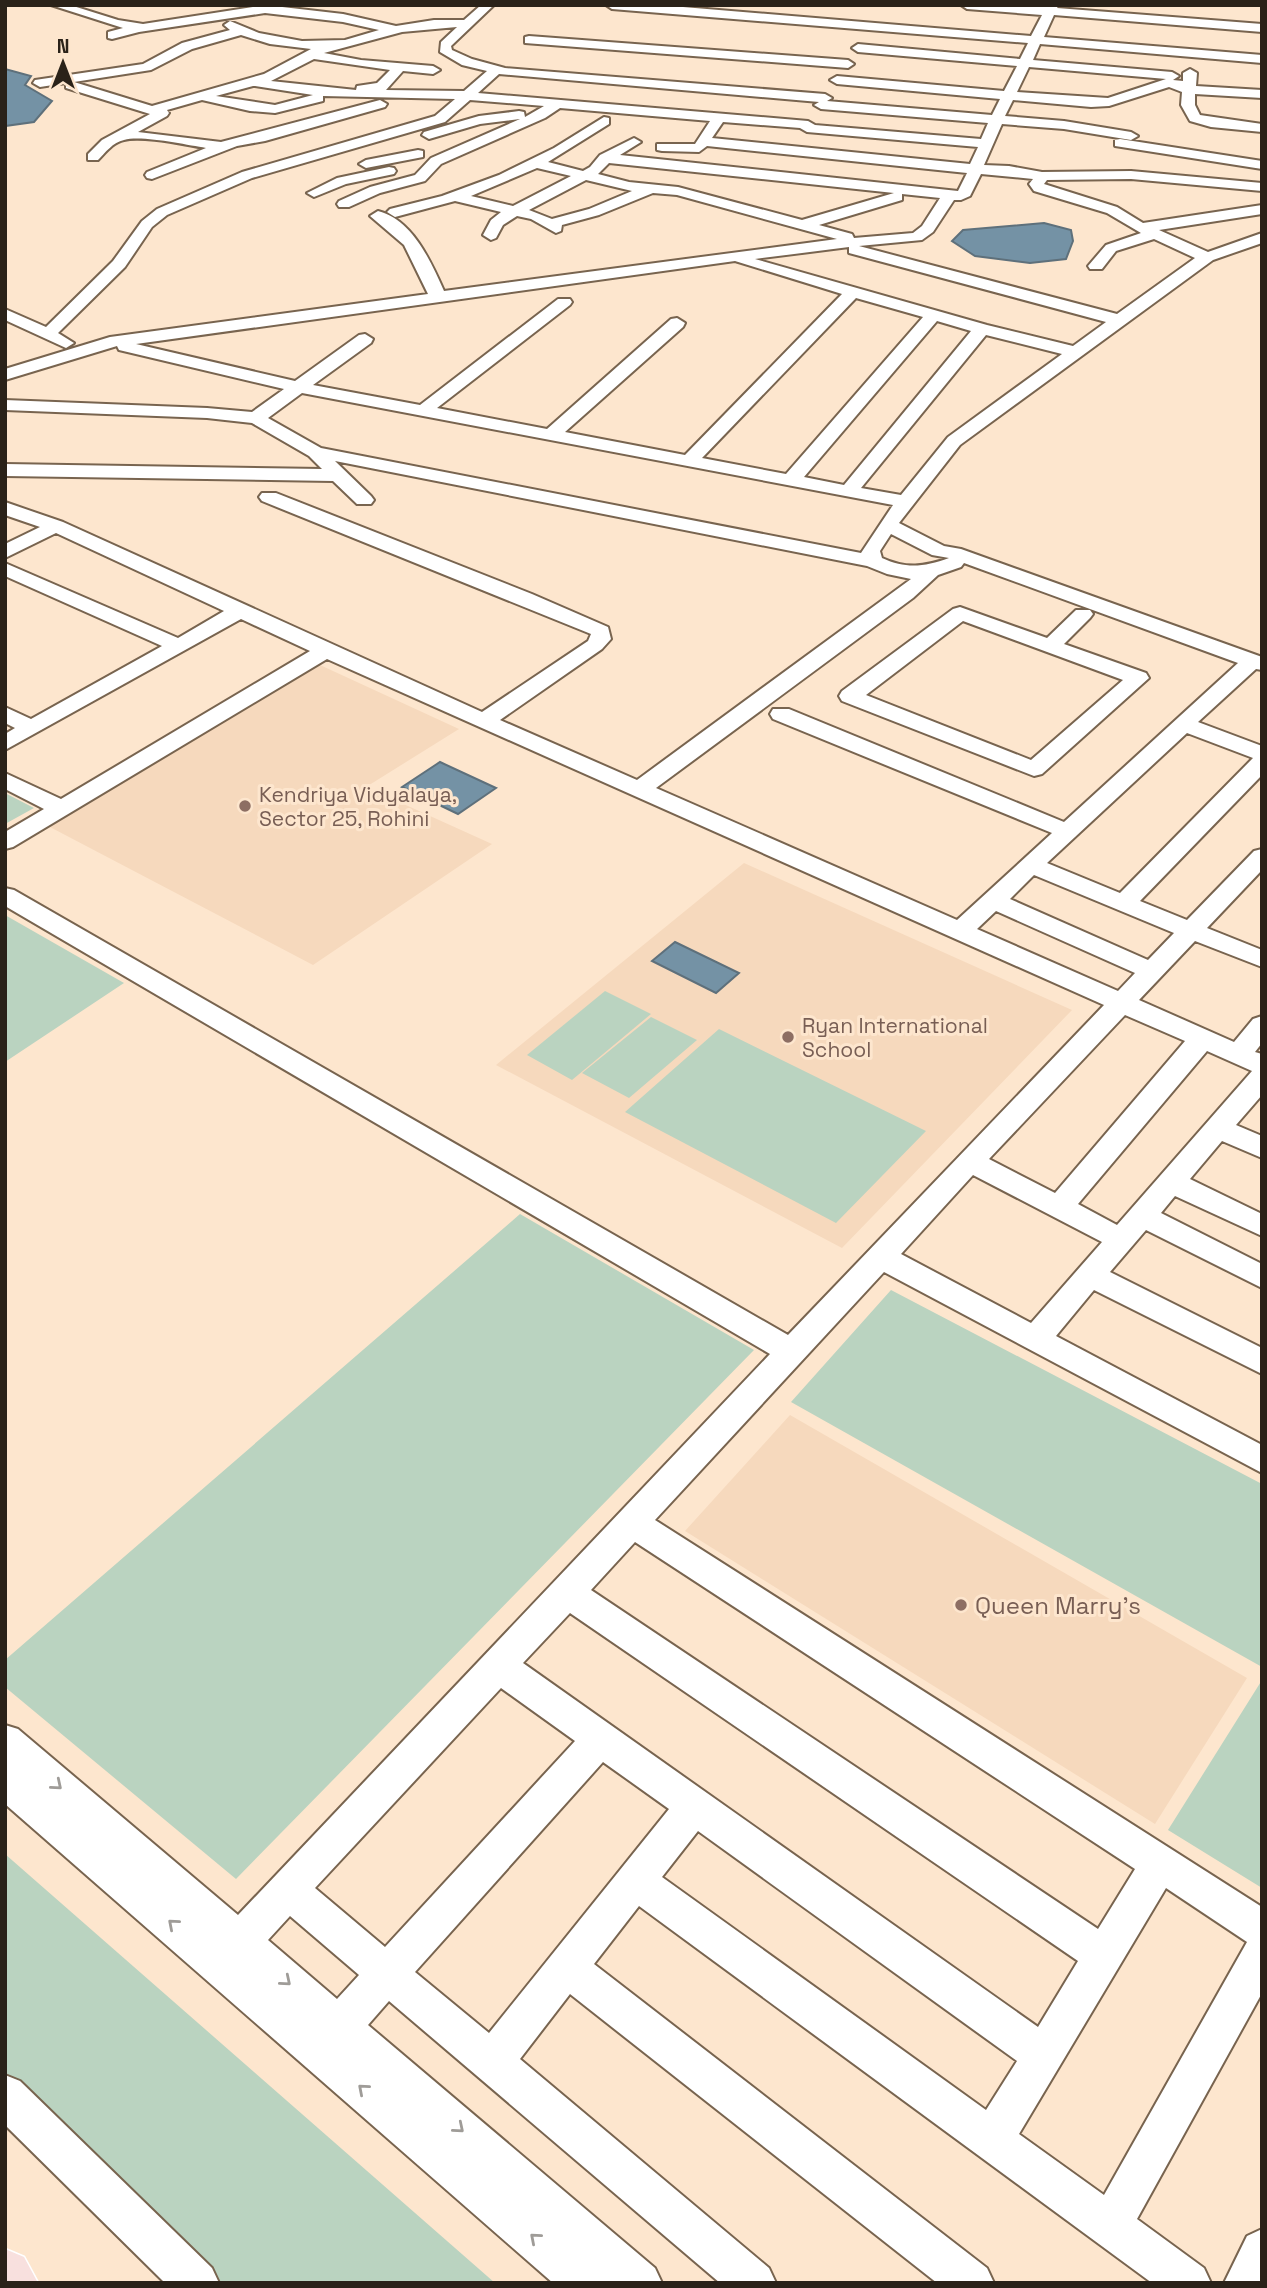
<svg xmlns="http://www.w3.org/2000/svg" width="1267" height="2288" viewBox="0 0 1267 2288" font-family="'Space Grotesk',sans-serif">
	<rect width="100%" height="100%" fill="#fde6ce"/>
	<path fill="#f6d9bd" d="M 320,665 L 459,729 L 366,787 L 492,844 L 313,965 L 48,826 Z
		M 744,863 L 1072,1010 L 842,1248 L 496,1065 Z
		M 790,1415 L 1247,1678 L 1155,1824 L 685,1531 Z"/>
	<path fill="#bad3c0" d="M 5,793 L 34,808 L 5,824 Z
		M 5,915 L 124,983 L 5,1062 Z
		M 605,991 L 651,1014 L 572,1080 L 527,1055 Z
		M 651,1017 L 697,1040 L 629,1098 L 582,1073 Z
		M 719,1029 L 926,1131 L 836,1223 L 625,1112 Z
		M 520,1214 L 754,1350 L 236,1879 L 5,1687 L 5,1660 Z
		M 891,1290 L 1262,1484 L 1262,1667 L 791,1402 Z
		M 1262,1680 L 1262,1888 L 1168,1830 Z
		M 5,1854 L 495,2283 L 222,2283 L 5,2076 Z"/>
	<path fill="#7492a5" stroke="#5e707b" stroke-width="2" d="M 5,69 L 31,76 L 25,85 L 52,101 L 34,122 L 5,126 Z
		M 1044,223 L 1071,230 L 1073,241 L 1066,259 L 1030,263 L 975,256 L 952,241 L 963,230 Z
		M 440,762 L 496,788 L 458,814 L 402,787 Z
		M 675,942 L 739,973 L 716,993 L 652,961 Z"/>
	<g fill="none" stroke-linecap="round" stroke-linejoin="round">
		<g stroke="#78644f" stroke-width="4">
			<path id="minor" d="M 51,5 L 70,5 L 118,20 L 143,24 L 265,5 L 343,14 L 396,26 L 434,20 L 464,20 L 481,5 L 494,5 L 451,46 L 452,50 L 472,59 L 505,68 L 825,94 L 832,98 L 827,101 L 992,115 L 1000,99 L 837,84 L 830,80 L 837,76 L 1004,91 L 1017,66 L 858,52 L 852,48 L 858,44 L 1020,59 L 1028,43 L 612,9 L 606,5 L 659,5 L 1031,36 L 1042,15 L 967,9 L 961,5 L 1046,7 L 1059,5 L 1057,8 L 1262,24 L 1262,32 L 1054,15 L 1044,37 L 1262,55 L 1262,63 L 1040,44 L 1033,60 L 1172,72 L 1179,76 L 1173,80 L 1183,81 L 1183,73 L 1190,69 L 1197,73 L 1196,86 L 1262,90 L 1262,98 L 1195,94 L 1195,105 L 1200,115 L 1262,124 L 1262,132 L 1211,127 L 1190,121 L 1181,105 L 1182,92 L 1169,87 L 1109,106 L 1091,107 L 1013,100 L 1005,116 L 1064,121 L 1131,132 L 1138,136 L 1131,140 L 1064,129 L 1002,124 L 984,165 L 1009,166 L 1042,172 L 1131,171 L 1262,183 L 1262,191 L 1131,179 L 1047,180 L 1044,184 L 1117,207 L 1143,223 L 1262,205 L 1262,214 L 1159,230 L 1208,252 L 1262,233 L 1262,243 L 1213,260 L 960,445 L 899,523 L 944,546 L 961,549 L 1262,657 L 1262,670 L 1256,669 L 1198,722 L 1262,746 L 1262,775 L 1140,901 L 1187,920 L 1254,851 L 1262,849 L 1262,870 L 1207,928 L 1262,950 L 1262,967 L 1195,941 L 1139,1000 L 1234,1042 L 1253,1019 L 1262,1016 L 1262,1043 L 1255,1052 L 1262,1054 L 1262,1095 L 1236,1125 L 1262,1136 L 1262,1158 L 1222,1141 L 1190,1179 L 1262,1214 L 1262,1236 L 1175,1196 L 1161,1213 L 1262,1264 L 1262,1288 L 1146,1230 L 1110,1272 L 1262,1348 L 1262,1374 L 1094,1290 L 1056,1336 L 1262,1445 L 1262,1473 L 884,1272 L 655,1520 L 1262,1907 L 1262,1993 L 1137,2219 L 1204,2268 L 1211,2283 L 1152,2283 L 639,1906 L 594,1964 L 987,2268 L 994,2283 L 937,2283 L 570,1994 L 520,2059 L 769,2268 L 776,2283 L 720,2283 L 389,2001 L 368,2025 L 655,2268 L 662,2283 L 553,2283 L 5,1804 L 5,1725 L 18,1729 L 238,1915 L 770,1354 L 5,906 L 5,888 L 14,890 L 788,1335 L 1104,1005 L 327,659 L 13,847 L 5,849 L 5,832 L 44,809 L 5,789 L 5,773 L 61,799 L 310,651 L 241,619 L 5,750 L 5,734 L 15,728 L 5,723 L 5,707 L 31,719 L 162,646 L 5,576 L 5,563 L 178,638 L 224,611 L 56,533 L 5,558 L 5,544 L 40,527 L 5,515 L 5,502 L 63,522 L 482,712 L 588,641 L 591,634 L 262,501 L 259,497 L 262,493 L 276,493 L 532,594 L 608,627 L 611,639 L 602,649 L 500,720 L 637,780 L 911,579 L 887,574 L 867,566 L 335,461 L 371,496 L 374,500 L 371,504 L 357,504 L 333,481 L 5,476 L 5,464 L 322,469 L 309,456 L 252,423 L 207,418 L 5,410 L 5,400 L 207,408 L 252,412 L 284,389 L 119,350 L 117,346 L 5,380 L 5,369 L 110,337 L 428,294 L 404,245 L 370,216 L 378,211 C 413,220 431,262 444,291 L 837,239 L 677,195 L 653,193 L 599,215 L 562,225 L 561,231 L 556,233 L 531,219 L 517,216 L 503,225 L 496,238 L 491,240 L 483,235 L 491,220 L 501,212 L 455,201 L 395,217 L 387,212 L 390,209 L 442,196 L 499,175 L 554,148 L 604,117 L 609,118 L 609,124 L 548,162 L 583,171 L 590,167 L 600,155 L 634,138 L 641,142 L 620,155 L 958,191 L 967,173 L 707,146 L 699,152 L 662,151 L 657,150 L 657,144 L 695,144 L 710,121 L 560,108 L 545,118 L 441,164 L 425,181 L 380,193 L 349,207 L 339,207 L 337,204 L 339,201 L 370,187 L 415,175 L 431,158 L 520,119 L 480,124 L 429,139 L 422,135 L 424,132 L 479,116 L 519,111 L 524,112 L 525,117 L 544,106 L 470,100 L 445,122 L 252,178 L 167,215 L 152,227 L 125,267 L 58,333 L 74,343 L 66,348 L 5,320 L 5,309 L 46,327 L 113,261 L 142,221 L 157,209 L 242,172 L 435,116 L 455,99 L 323,96 L 323,101 L 275,113 L 250,111 L 202,100 L 167,110 L 169,113 L 167,116 L 138,132 L 221,142 L 380,100 L 387,104 L 385,107 L 265,141 L 237,146 L 152,179 L 147,178 L 145,175 L 147,172 L 206,148 C 186,145 142,135 124,140 C 113,142 105,153 98,160 L 88,160 L 88,154 L 102,140 L 150,114 L 66,88 L 66,83 L 40,87 L 33,83 L 35,80 L 143,64 L 182,43 L 230,30 L 224,25 L 230,21 L 259,33 L 302,41 L 345,40 L 379,30 L 343,22 L 265,13 L 139,32 L 112,39 L 108,38 L 108,32 L 123,28 ZM 457,27 L 441,42 L 440,52 L 462,65 L 487,71 L 464,91 L 386,90 L 403,71 L 433,74 L 440,70 L 433,66 L 361,60 L 324,53 L 402,32 ZM 241,35 L 270,44 L 311,49 L 264,74 L 152,106 L 74,82 L 151,70 L 192,49 ZM 314,59 L 390,70 L 377,83 L 357,86 L 356,90 L 271,81 ZM 1029,67 L 1166,79 L 1108,98 L 1017,92 ZM 499,74 L 819,102 L 814,105 L 821,109 L 988,123 L 981,139 L 815,125 L 808,121 L 478,93 ZM 253,86 L 255,86 L 313,95 L 275,105 L 216,96 ZM 723,122 L 800,128 L 807,132 L 978,147 L 970,164 L 712,138 ZM 609,163 L 894,193 L 802,220 L 678,187 L 629,182 L 598,174 ZM 537,168 L 571,176 L 513,206 L 471,196 ZM 981,174 L 1033,179 L 1029,184 L 1034,191 L 1107,213 L 1141,233 L 1106,245 L 1088,266 L 1090,269 L 1102,269 L 1116,251 L 1154,239 L 1195,258 L 1117,314 L 859,246 L 922,240 L 933,232 L 954,200 L 961,200 L 970,196 ZM 586,180 L 632,191 L 589,209 L 552,219 L 529,210 ZM 902,194 L 940,198 L 922,226 L 913,233 L 854,238 L 852,234 L 819,225 L 902,200 ZM 849,247 L 849,253 L 1106,322 L 1073,346 L 987,325 L 755,259 ZM 735,261 L 842,294 L 685,455 L 565,432 L 683,327 L 685,323 L 677,318 L 671,319 L 547,429 L 437,408 L 570,305 L 572,302 L 570,299 L 558,299 L 420,405 L 313,385 L 371,343 L 373,339 L 365,334 L 359,335 L 295,381 L 136,344 ZM 856,298 L 923,317 L 786,474 L 702,458 ZM 937,321 L 971,331 L 844,485 L 804,477 ZM 986,335 L 1062,354 L 948,437 L 901,495 L 861,488 ZM 302,393 L 893,505 L 861,553 L 321,448 L 268,418 ZM 891,534 L 932,555 L 949,558 C 924,567 906,569 882,558 L 880,551 ZM 964,563 L 1238,663 L 1064,822 L 789,709 L 773,709 L 770,714 L 773,719 L 1052,833 L 957,920 L 656,788 L 913,598 L 938,575 L 961,567 ZM 1187,733 L 1253,758 L 1120,893 L 1047,863 ZM 1034,875 L 1174,933 L 1148,960 L 1010,899 ZM 996,911 L 1135,973 L 1118,991 L 977,929 ZM 1125,1015 L 1185,1041 L 1055,1193 L 989,1159 ZM 1207,1051 L 1252,1071 L 1117,1225 L 1078,1204 ZM 973,1175 L 1102,1242 L 1031,1323 L 901,1254 ZM 635,1542 L 1135,1869 L 1098,1929 L 591,1590 ZM 570,1613 L 1078,1961 L 1038,2027 L 523,1663 ZM 501,1688 L 575,1741 L 385,1947 L 315,1888 ZM 603,1762 L 669,1809 L 489,2033 L 415,1972 ZM 698,1831 L 1017,2061 L 986,2110 L 662,1877 ZM 1166,1888 L 1247,1942 L 1104,2195 L 1019,2134 ZM 290,1916 L 359,1975 L 337,1999 L 268,1940 Z
				M 529,36 L 848,60 L 854,64 L 848,68 L 525,43 L 525,37 Z
				M 1120,139 L 1262,161 L 1262,169 L 1115,146 L 1115,140 Z
				M 418,150 L 423,151 L 423,157 L 366,168 L 359,164 L 366,160 Z
				M 389,167 L 394,168 L 396,171 L 394,174 L 346,184 L 314,197 L 307,193 L 337,178 Z
				M 960,607 L 1047,638 L 1076,610 L 1090,610 L 1093,614 L 1090,618 L 1064,644 L 1146,673 L 1149,678 L 1042,774 L 1034,776 L 842,701 L 839,696 L 842,691 L 953,609 ZM 963,621 L 1123,680 L 1031,760 L 866,695 Z
				M 5,2075 L 20,2081 L 212,2268 L 219,2283 L 165,2283 L 5,2125 Z
				M 1262,2229 L 1262,2283 L 1224,2283 L 1247,2236 Z"/>
		</g>
		<g stroke="#fff" stroke-width="3">
			<path id="major" d="M 5,2249 L 24,2257 L 38,2283 L 5,2283 Z"/>
		</g>
		<use href="#minor" fill="#fff" fill-rule="evenodd"/>
		<use href="#major" fill="#f8e0de" fill-rule="evenodd"/>
	</g>
	<defs><path id="oneway-chevron" d="M-2-3.5L2.5 0L-2 3.5" fill="none" stroke-width="1.6" stroke-linecap="round" stroke-linejoin="round" transform="scale(1.75)"/></defs>
	<g stroke="#9f9c98">
		<use href="#oneway-chevron" transform="translate(57 1785) rotate(40)"/>
		<use href="#oneway-chevron" transform="translate(173 1924) rotate(-139)"/>
		<use href="#oneway-chevron" transform="translate(286 1981) rotate(40)"/>
		<use href="#oneway-chevron" transform="translate(363 2089) rotate(-139)"/>
		<use href="#oneway-chevron" transform="translate(459 2128) rotate(40)"/>
		<use href="#oneway-chevron" transform="translate(535 2238) rotate(-139)"/>
	</g>
	<g fill="#8d6e63" stroke="#fde6ce" stroke-width="2.5">
		<circle cx="245" cy="806" r="7"/>
		<circle cx="788" cy="1037" r="7"/>
		<circle cx="961" cy="1605" r="7"/>
	</g>
	<g text-anchor="middle" dominant-baseline="central" stroke-width="6" stroke-linejoin="round" paint-order="stroke">
		<g font-size="21" fill="#785e54" stroke="#fde6ce" text-anchor="start">
			<text x="259" y="794">Kendriya Vidyalaya,<tspan x="259" dy="24">Sector 25, Rohini</tspan></text>
			<text x="802" y="1025">Ryan International<tspan x="802" dy="24">School</tspan></text>
		</g>
		<g font-size="24" fill="#785e54" stroke="#fde6ce" text-anchor="start">
			<text x="975" y="1605">Queen Marry's</text>
		</g>
	</g>
	<rect width="1267" height="2288" fill="none" stroke="#2a2219" stroke-width="14"/>
	<g transform="translate(63 63)" stroke="#fde6ce" stroke-width="5" paint-order="stroke">
	<path d="M0-5L12 26L0 18L-12 26Z" fill="#2a2219"/>
	<text y="-10" font-size="19" font-weight="bold" text-anchor="middle" fill="#2a2219">N</text>
	</g>
</svg>
